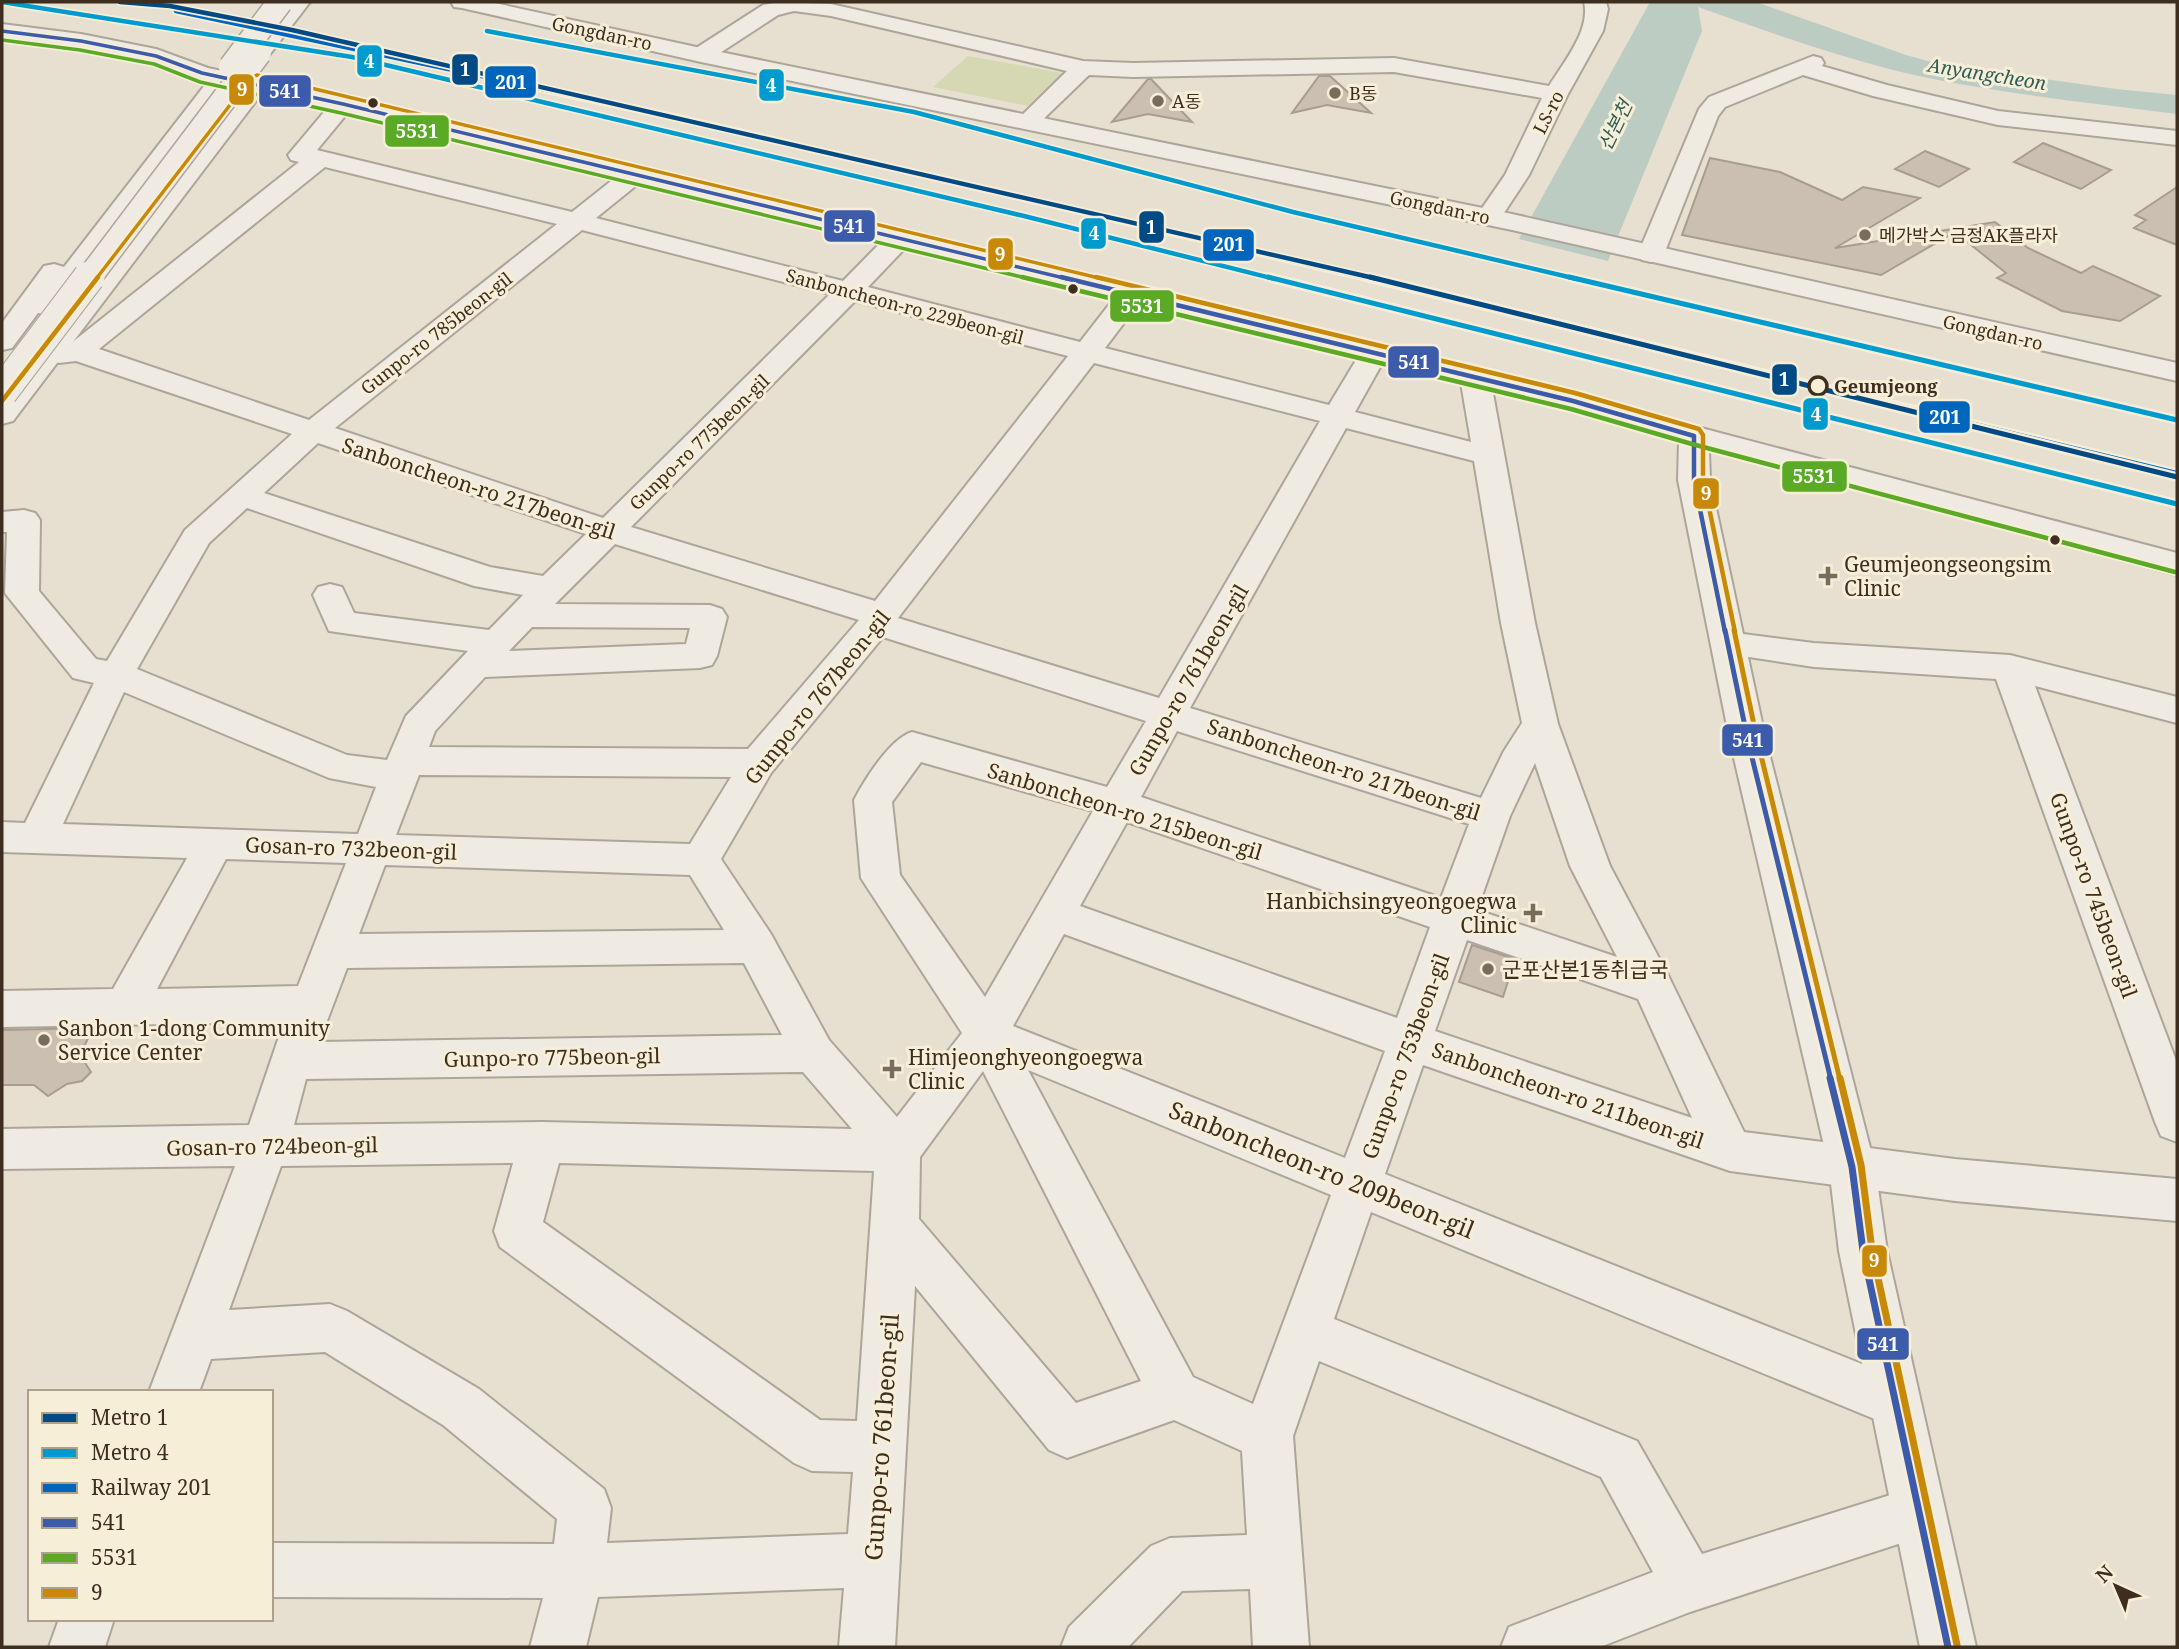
<svg xmlns="http://www.w3.org/2000/svg" width="2179" height="1649" viewBox="0 0 2179 1649" font-family="'Noto Serif','Noto Sans KR',serif">
	<rect width="100%" height="100%" fill="#e7e0d1"/>
	<path fill="#d6d7b3" d="M 968,56 L 1062,73 L 1063,73 L 1028,106 L 933,87 Z"/>
	<path fill="#bcccc2" d="M 1650,2 L 1756,2 L 1906,55 L 1939,64 L 2116,89 L 2177,95 L 2177,114 C 2096,104 2014,95 1933,79 C 1853,63 1775,34 1698,7 L 1702,31 L 1608,261 L 1519,239 Z"/>
	<path fill="#cbbfb2" stroke="#a89c90" stroke-width="2" d="M 1319,76 L 1330,76 L 1371,113 L 1327,105 L 1292,113 Z
		M 1148,79 L 1151,79 L 1192,122 L 1148,114 L 1112,122 Z
		M 2043,143 L 2111,170 L 2081,189 L 2014,162 Z
		M 1925,151 L 1969,169 L 1939,187 L 1895,169 Z
		M 1710,158 L 1780,172 L 1842,200 L 1863,187 L 1920,198 L 1835,248 L 1995,222 L 2028,248 L 2081,273 L 2093,266 L 2160,296 L 2120,321 L 2062,311 L 1997,278 L 2006,273 L 1955,232 L 1881,275 L 1682,235 Z
		M 2177,187 L 2177,245 L 2134,228 L 2146,220 L 2135,215 Z
		M 1472,945 L 1515,959 L 1503,997 L 1459,982 Z
		M 93,1028 L 80,1055 L 91,1072 L 82,1081 L 67,1084 L 48,1096 L 34,1085 L 2,1085 L 2,1030 Z"/>
	<g fill="none" stroke-linecap="round" stroke-linejoin="round">
		<g stroke="#ada599" stroke-width="4">
			<path id="minor" d="M 779,2 L 831,4 L 1083,61 L 1133,63 L 1394,58 L 1549,86 C 1563,63 1591,30 1584,2 L 1606,2 L 1608,9 L 1603,31 L 1568,94 L 1529,175 L 1498,222 L 1489,225 L 1480,222 L 1476,217 L 1505,175 L 1542,98 L 1394,72 L 1133,77 L 1089,75 L 1036,126 L 1020,126 L 1016,121 L 1067,71 L 831,16 L 794,11 L 778,15 L 709,60 L 693,60 L 690,55 L 693,50 L 763,5 Z
				M 1813,56 L 1821,58 L 1824,63 L 1822,66 L 1887,85 L 1998,111 L 2177,131 L 2177,145 L 1998,125 L 1873,96 L 1803,75 L 1725,107 L 1718,116 L 1664,254 L 1660,260 L 1651,262 L 1642,260 L 1638,254 L 1699,109 L 1709,97 Z
				M 343,97 L 351,99 L 355,104 L 317,150 L 572,212 L 625,170 L 634,168 L 643,170 L 646,175 L 643,180 L 596,218 L 843,281 L 891,232 L 900,230 L 909,232 L 913,238 L 909,244 L 868,287 L 1080,342 L 1122,288 L 1132,286 L 1142,288 L 1146,294 L 1105,348 L 1329,405 L 1364,347 L 1374,344 L 1384,347 L 1388,353 L 1355,412 L 1471,442 L 1460,377 L 1465,371 L 1475,368 L 1485,371 L 1490,377 L 1535,623 L 1558,724 L 1610,866 L 1668,975 L 1744,1132 L 1955,1159 L 2177,1179 L 2177,1221 L 1955,1201 L 1730,1171 L 1423,1065 L 1385,1174 L 1912,1384 L 1919,1402 L 1912,1420 L 1894,1427 L 1371,1212 L 1334,1319 L 1637,1441 L 1702,1554 L 1919,1486 L 1938,1493 L 1945,1512 L 1938,1531 L 1690,1612 L 1600,1647 L 1501,1647 L 1509,1627 L 1653,1572 L 1601,1477 L 1319,1361 L 1293,1436 L 1309,1647 L 1253,1647 L 1250,1589 L 1182,1591 L 1128,1647 L 1061,1647 L 1069,1627 L 1151,1546 L 1170,1538 L 1247,1535 L 1242,1451 L 1174,1420 L 1067,1458 L 1049,1450 L 915,1286 L 895,1647 L 839,1647 L 844,1588 L 598,1597 L 586,1647 L 530,1647 L 543,1598 L 271,1597 L 271,1543 L 554,1544 L 557,1519 L 443,1425 L 325,1352 L 211,1359 L 199,1392 L 149,1392 L 235,1166 L 2,1169 L 2,1129 L 249,1125 L 284,1022 L 2,1027 L 2,991 L 113,989 L 187,858 L 2,852 L 2,822 L 25,823 L 94,683 L 73,678 L 5,593 L 7,532 L 2,532 L 2,512 L 24,510 L 35,513 L 40,520 L 39,591 L 96,659 L 107,661 L 185,530 L 292,434 L 76,361 L 59,363 L 49,360 L 45,354 L 49,348 L 70,344 L 299,162 L 291,160 L 288,155 L 335,99 ZM 325,167 L 557,224 L 309,420 L 99,349 ZM 582,230 L 830,294 L 603,518 L 335,428 ZM 855,301 L 1068,356 L 875,601 L 631,527 ZM 1094,363 L 1320,421 L 1159,698 L 898,618 ZM 1346,428 L 1474,461 L 1501,623 L 1522,723 L 1504,751 L 1481,798 L 1190,708 ZM 318,443 L 586,534 L 543,576 L 490,567 L 264,493 ZM 247,508 L 474,586 L 523,595 L 489,630 L 354,613 L 342,587 L 330,584 L 318,587 L 313,595 L 329,631 L 468,651 L 406,716 L 387,760 L 347,755 L 137,669 L 209,543 ZM 615,544 L 859,620 L 748,749 L 429,747 L 435,731 L 485,677 L 700,668 L 712,665 L 717,656 L 727,617 L 722,609 L 710,605 L 555,604 ZM 532,627 L 690,628 L 686,644 L 509,651 ZM 883,637 L 1146,721 L 1107,787 L 912,732 C 890,739 865,779 854,800 L 861,878 L 962,1033 L 897,1117 L 829,1040 L 771,934 L 721,859 L 771,773 ZM 124,692 L 329,778 L 376,787 L 358,834 L 63,824 ZM 1177,731 L 1469,824 L 1441,898 L 1141,797 ZM 921,762 L 1093,811 L 985,997 L 900,875 L 892,802 ZM 1535,763 L 1570,866 L 1617,957 L 1477,910 L 1510,816 ZM 419,775 L 731,777 L 690,844 L 396,835 ZM 1127,822 L 1430,927 L 1397,1018 L 1080,906 ZM 226,859 L 346,863 L 298,986 L 157,989 ZM 385,865 L 690,875 L 724,930 L 359,934 ZM 1064,934 L 1385,1051 L 1345,1158 L 1013,1026 ZM 1467,940 L 1638,999 L 1692,1118 L 1435,1031 ZM 744,963 L 782,1035 L 319,1042 L 347,968 ZM 1028,1070 L 1331,1195 L 1253,1404 L 1193,1377 ZM 983,1071 L 1141,1381 L 1076,1403 L 919,1219 L 920,1157 ZM 803,1072 L 852,1129 L 542,1122 L 294,1125 L 306,1079 ZM 513,1163 L 494,1231 L 500,1247 L 794,1463 L 812,1471 L 853,1472 L 848,1534 L 607,1543 L 611,1508 L 604,1489 L 479,1389 L 347,1311 L 330,1304 L 229,1310 L 281,1166 ZM 559,1163 L 874,1171 L 857,1421 L 820,1420 L 543,1222 Z
				M 1728,632 L 1814,643 L 2010,655 L 2177,697 L 2177,723 L 2035,686 L 2177,1063 L 2177,1142 L 2161,1136 L 2155,1122 L 1996,679 L 1814,667 L 1716,652 L 1711,644 L 1716,636 Z
				M 59,1619 L 114,1619 L 105,1647 L 49,1647 Z"/>
		</g>
		<g stroke="#ada599" stroke-width="4">
			<path id="tertiary" d="M 288,2 L 310,2 L 267,58 L 251,58 L 248,53 Z
				M 451,2 L 490,2 L 701,48 L 1512,214 L 2177,363 L 2177,381 L 1512,230 L 701,62 L 462,8 L 454,7 Z
				M 2,24 L 81,34 L 156,49 L 208,68 L 343,97 L 1573,392 L 1705,429 L 2177,553 L 2177,575 L 1709,450 L 1710,480 L 1766,741 L 1875,1167 L 1887,1251 L 1976,1647 L 1920,1647 L 1839,1251 L 1829,1167 L 1730,741 L 1678,480 L 1679,441 L 1564,408 L 262,93 L 13,421 L 2,424 L 2,395 L 241,89 L 227,85 L 58,313 L 48,315 L 38,313 L 12,348 L 2,350 L 2,323 L 44,266 L 54,264 L 64,267 L 208,81 L 150,62 L 81,48 L 2,38 Z"/>
		</g>
		<use href="#minor" fill="#efebe3" fill-rule="evenodd"/>
		<use href="#tertiary" fill="#efebe3" fill-rule="evenodd"/>
		<g stroke="#ada599" stroke-width="27" stroke-linecap="butt">
			<path id="tertiary-bridge-far1" d="M 231,67 L 280,2
				M 88,279 L 259,53"/>
		</g>
		<g stroke="#ada599" stroke-width="33" stroke-linecap="butt">
			<path id="tertiary-bridge" d="M 2,392 L 89,277"/>
		</g>
		<use href="#tertiary-bridge-far1" stroke="#efebe3" stroke-width="24"/>
		<use href="#tertiary-bridge" stroke="#efebe3" stroke-width="31"/>
		<g stroke="#f7eed8" stroke-width="7">
			<path id="bus-1-far3" d="M 2,31 L 81,41 L 156,56 L 202,73 L 343,104 L 1068,279"/>
		</g>
		<g stroke="#f7eed8" stroke-width="9">
			<path id="bus-1-far2" d="M 1061,277 L 1573,401 L 1694,436
				M 1694,436 L 1694,480 L 1725,632"/>
		</g>
		<g stroke="#f7eed8" stroke-width="10">
			<path id="bus-1-far1" d="M 1725,630 L 1748,741 L 1831,1080"/>
		</g>
		<g stroke="#f7eed8" stroke-width="12">
			<path id="bus-1" d="M 1830,1078 L 1852,1167 L 1863,1251 L 1948,1647"/>
		</g>
		<g stroke="#f7eed8" stroke-width="7">
			<path id="bus-2-far1" d="M 2,40 L 80,50 L 154,64 L 200,82 L 341,113 L 1030,279"/>
		</g>
		<g stroke="#f7eed8" stroke-width="9">
			<path id="bus-2" d="M 1022,277 L 1571,409 L 1692,444 L 2175,572"/>
		</g>
		<g stroke="#f7eed8" stroke-width="7">
			<path id="bus-3-far3" d="M 96,279 L 250,79 L 257,75 L 1103,279"/>
		</g>
		<g stroke="#f7eed8" stroke-width="9">
			<path id="bus-3-far2" d="M 1096,277 L 1575,393 L 1699,429 L 1703,435 L 1703,479 L 1735,632
				M 2,401 L 98,277"/>
		</g>
		<g stroke="#f7eed8" stroke-width="10">
			<path id="bus-3-far1" d="M 1734,630 L 1757,739 L 1840,1080"/>
		</g>
		<g stroke="#f7eed8" stroke-width="12">
			<path id="bus-3" d="M 1840,1078 L 1861,1165 L 1872,1250 L 1957,1645"/>
		</g>
		<use href="#bus-1-far3" stroke="#3d5bab" stroke-width="3.5"/>
		<use href="#bus-1-far2" stroke="#3d5bab" stroke-width="4.5"/>
		<use href="#bus-1-far1" stroke="#3d5bab" stroke-width="5"/>
		<use href="#bus-1" stroke="#3d5bab" stroke-width="7"/>
		<use href="#bus-2-far1" stroke="#5aaa25" stroke-width="3.5"/>
		<use href="#bus-2" stroke="#5aaa25" stroke-width="4.5"/>
		<use href="#bus-3-far3" stroke="#c88808" stroke-width="3.5"/>
		<use href="#bus-3-far2" stroke="#c88808" stroke-width="4.5"/>
		<use href="#bus-3-far1" stroke="#c88808" stroke-width="5"/>
		<use href="#bus-3" stroke="#c88808" stroke-width="7"/>
		<g stroke="#f7eed8" stroke-width="8">
			<path id="rail-1-far1" d="M 176,11 L 678,118 L 1372,279"/>
		</g>
		<g stroke="#f7eed8" stroke-width="10">
			<path id="rail-1" d="M 1365,277 L 2175,473"/>
		</g>
		<use href="#rail-1-far1" stroke="#0065bd" stroke-width="4.5"/>
		<use href="#rail-1" stroke="#0065bd" stroke-width="5"/>
		<g stroke="#f7eed8" stroke-width="8">
			<path id="metro-1-far1" d="M 120,2 L 170,6 L 292,30 L 1378,279"/>
		</g>
		<g stroke="#f7eed8" stroke-width="10">
			<path id="metro-1" d="M 1370,277 L 2177,477"/>
		</g>
		<g stroke="#f7eed8" stroke-width="8">
			<path id="metro-2-far1" d="M 2,2 L 352,57 L 1024,216 L 1275,279
				M 487,31 L 914,112 L 1293,212 L 1577,279"/>
		</g>
		<g stroke="#f7eed8" stroke-width="10">
			<path id="metro-2" d="M 1268,277 L 2177,504
				M 1569,277 L 2177,420"/>
		</g>
		<use href="#metro-1-far1" stroke="#004a85" stroke-width="4.5"/>
		<use href="#metro-1" stroke="#004a85" stroke-width="5"/>
		<use href="#metro-2-far1" stroke="#009bce" stroke-width="4.5"/>
		<use href="#metro-2" stroke="#009bce" stroke-width="5"/>
	</g>
	<g fill="#786c5e" stroke="#f7eed8" stroke-width="2.5">
		<circle cx="1335" cy="93" r="7"/>
		<circle cx="1158" cy="101" r="7"/>
		<circle cx="1865" cy="235" r="7"/>
		<path d="M1824.5 565.5h7v7h7v7h-7v7h-7v-7h-7v-7h7z"/>
		<path d="M1529.5 902.5h7v7h7v7h-7v7h-7v-7h-7v-7h7z"/>
		<circle cx="1488" cy="969" r="7"/>
		<circle cx="44" cy="1040" r="7"/>
		<path d="M888.5 1058.5h7v7h7v7h-7v7h-7v-7h-7v-7h7z"/>
	</g>
	<g fill="#3d2e20" stroke="#f7eed8" stroke-width="2.5">
		<circle cx="373" cy="103" r="6"/>
		<circle cx="1073" cy="289" r="6"/>
		<circle cx="2055" cy="540" r="6"/>
	</g>
	<circle fill="#f7eed8" stroke="#3d2e20" stroke-width="3.5" cx="1818" cy="386" r="9"/>
	<g text-anchor="middle" dominant-baseline="central" stroke-width="6" stroke-linejoin="round" paint-order="stroke">
		<g font-size="18" fill="#3d2e20" stroke="#f7eed8">
			<text transform="translate(602 33) rotate(12)">Gongdan-ro</text>
			<text transform="translate(1548 112) rotate(-63)">LS-ro</text>
			<text transform="translate(1440 207) rotate(12)">Gongdan-ro</text>
			<text transform="translate(905 306) rotate(15)">Sanboncheon-ro 229beon-gil</text>
			<text transform="translate(1993 332) rotate(13)">Gongdan-ro</text>
			<text transform="translate(436 333) rotate(-38)">Gunpo-ro 785beon-gil</text>
			<text transform="translate(699 442) rotate(-44)">Gunpo-ro 775beon-gil</text>
		</g>
		<g font-size="18" fill="#3d2e20" stroke="#f7eed8" text-anchor="start">
			<text x="1349" y="93">B동</text>
			<text x="1172" y="101">A동</text>
			<text x="1879" y="235">메가박스 금정AK플라자</text>
		</g>
		<g font-size="18" font-weight="bold" fill="#3d2e20" stroke="#f7eed8" text-anchor="start">
			<text x="1834" y="386">Geumjeong</text>
		</g>
		<g font-size="19" font-style="italic" fill="#2f5d5a" stroke="#f7eed8">
			<text transform="translate(1987 74) rotate(9)">Anyangcheon</text>
			<text transform="translate(1615 125) rotate(-64)">산본천</text>
		</g>
		<g font-size="21" fill="#3d2e20" stroke="#f7eed8">
			<text transform="translate(479 488) rotate(18)">Sanboncheon-ro 217beon-gil</text>
			<text transform="translate(1188 680) rotate(-60)">Gunpo-ro 761beon-gil</text>
			<text transform="translate(817 697) rotate(-51)">Gunpo-ro 767beon-gil</text>
			<text transform="translate(1344 769) rotate(18)">Sanboncheon-ro 217beon-gil</text>
			<text transform="translate(1125 811) rotate(17)">Sanboncheon-ro 215beon-gil</text>
			<text transform="translate(351 848) rotate(2)">Gosan-ro 732beon-gil</text>
			<text transform="translate(2094 895) rotate(70)">Gunpo-ro 745beon-gil</text>
			<text transform="translate(1405 1056) rotate(-70)">Gunpo-ro 753beon-gil</text>
			<text transform="translate(552 1057) rotate(-1)">Gunpo-ro 775beon-gil</text>
			<text transform="translate(1568 1095) rotate(19)">Sanboncheon-ro 211beon-gil</text>
			<text transform="translate(272 1146) rotate(-1)">Gosan-ro 724beon-gil</text>
		</g>
		<g font-size="21" fill="#3d2e20" stroke="#f7eed8" text-anchor="start">
			<text x="1844" y="564">Geumjeongseongsim<tspan x="1844" dy="24">Clinic</tspan></text>
			<text x="1517" y="901" text-anchor="end">Hanbichsingyeongoegwa<tspan x="1517" dy="24">Clinic</tspan></text>
			<text x="1502" y="969">군포산본1동취급국</text>
			<text x="58" y="1028">Sanbon 1-dong Community<tspan x="58" dy="24">Service Center</tspan></text>
			<text x="908" y="1057">Himjeonghyeongoegwa<tspan x="908" dy="24">Clinic</tspan></text>
		</g>
		<g font-size="24" fill="#3d2e20" stroke="#f7eed8">
			<text transform="translate(1322 1169) rotate(22)">Sanboncheon-ro 209beon-gil</text>
			<text transform="translate(881 1437) rotate(-86)">Gunpo-ro 761beon-gil</text>
		</g>
	</g>
	<g stroke="#f7eed8" stroke-width="2.5">
		<rect x="356" y="44" width="27" height="34" rx="7" fill="#009bce"/>
		<rect x="451" y="53" width="28" height="33" rx="7" fill="#004a85"/>
		<rect x="484" y="65" width="53" height="34" rx="7" fill="#0065bd"/>
		<rect x="758" y="68" width="27" height="34" rx="7" fill="#009bce"/>
		<rect x="228" y="73" width="27" height="33" rx="7" fill="#c88808"/>
		<rect x="258" y="74" width="54" height="34" rx="7" fill="#3d5bab"/>
		<rect x="384" y="114" width="66" height="34" rx="7" fill="#5aaa25"/>
		<rect x="823" y="209" width="53" height="34" rx="7" fill="#3d5bab"/>
		<rect x="1138" y="210" width="27" height="34" rx="7" fill="#004a85"/>
		<rect x="1080" y="217" width="27" height="33" rx="7" fill="#009bce"/>
		<rect x="1202" y="228" width="53" height="34" rx="7" fill="#0065bd"/>
		<rect x="987" y="237" width="27" height="34" rx="7" fill="#c88808"/>
		<rect x="1109" y="289" width="66" height="34" rx="7" fill="#5aaa25"/>
		<rect x="1387" y="345" width="53" height="34" rx="7" fill="#3d5bab"/>
		<rect x="1771" y="363" width="27" height="33" rx="7" fill="#004a85"/>
		<rect x="1802" y="397" width="27" height="34" rx="7" fill="#009bce"/>
		<rect x="1918" y="400" width="53" height="34" rx="7" fill="#0065bd"/>
		<rect x="1781" y="460" width="67" height="33" rx="7" fill="#5aaa25"/>
		<rect x="1692" y="477" width="28" height="33" rx="7" fill="#c88808"/>
		<rect x="1721" y="723" width="53" height="34" rx="7" fill="#3d5bab"/>
		<rect x="1861" y="1244" width="27" height="34" rx="7" fill="#c88808"/>
		<rect x="1856" y="1327" width="54" height="34" rx="7" fill="#3d5bab"/>
	</g>
	<g font-size="19" text-anchor="middle" font-weight="bold" fill="#fff">
		<text x="369" y="68">4</text>
		<text x="465" y="76">1</text>
		<text x="511" y="89">201</text>
		<text x="771" y="92">4</text>
		<text x="242" y="96">9</text>
		<text x="285" y="98">541</text>
		<text x="417" y="138">5531</text>
		<text x="849" y="233">541</text>
		<text x="1151" y="234">1</text>
		<text x="1094" y="240">4</text>
		<text x="1229" y="251">201</text>
		<text x="1000" y="261">9</text>
		<text x="1142" y="313">5531</text>
		<text x="1414" y="369">541</text>
		<text x="1784" y="386">1</text>
		<text x="1816" y="421">4</text>
		<text x="1945" y="424">201</text>
		<text x="1814" y="483">5531</text>
		<text x="1706" y="500">9</text>
		<text x="1748" y="747">541</text>
		<text x="1874" y="1267">9</text>
		<text x="1883" y="1351">541</text>
	</g>
	<rect width="2179" height="1649" fill="none" stroke="#3d2e20" stroke-width="7"/>
	<rect x="28" y="1390" width="245" height="231" fill="#f7eed8" stroke="#ada18e" stroke-width="2"/>
	<rect x="42" y="1413" width="35" height="10" fill="#004a85" stroke="#ada18e" stroke-width="2"/>
	<text x="91" y="1425" font-size="21" fill="#3d2e20">Metro 1</text>
	<rect x="42" y="1448" width="35" height="10" fill="#009bce" stroke="#ada18e" stroke-width="2"/>
	<text x="91" y="1460" font-size="21" fill="#3d2e20">Metro 4</text>
	<rect x="42" y="1483" width="35" height="10" fill="#0065bd" stroke="#ada18e" stroke-width="2"/>
	<text x="91" y="1495" font-size="21" fill="#3d2e20">Railway 201</text>
	<rect x="42" y="1518" width="35" height="10" fill="#3d5bab" stroke="#ada18e" stroke-width="2"/>
	<text x="91" y="1530" font-size="21" fill="#3d2e20">541</text>
	<rect x="42" y="1553" width="35" height="10" fill="#5aaa25" stroke="#ada18e" stroke-width="2"/>
	<text x="91" y="1565" font-size="21" fill="#3d2e20">5531</text>
	<rect x="42" y="1588" width="35" height="10" fill="#c88808" stroke="#ada18e" stroke-width="2"/>
	<text x="91" y="1600" font-size="21" fill="#3d2e20">9</text>
	<g transform="translate(2116 1586) rotate(316)" stroke="#f7eed8" stroke-width="5" paint-order="stroke">
	<path d="M0-5L12 26L0 18L-12 26Z" fill="#3d2e20"/>
	<text y="-10" font-size="19" font-weight="bold" text-anchor="middle" fill="#3d2e20">N</text>
	</g>
</svg>
